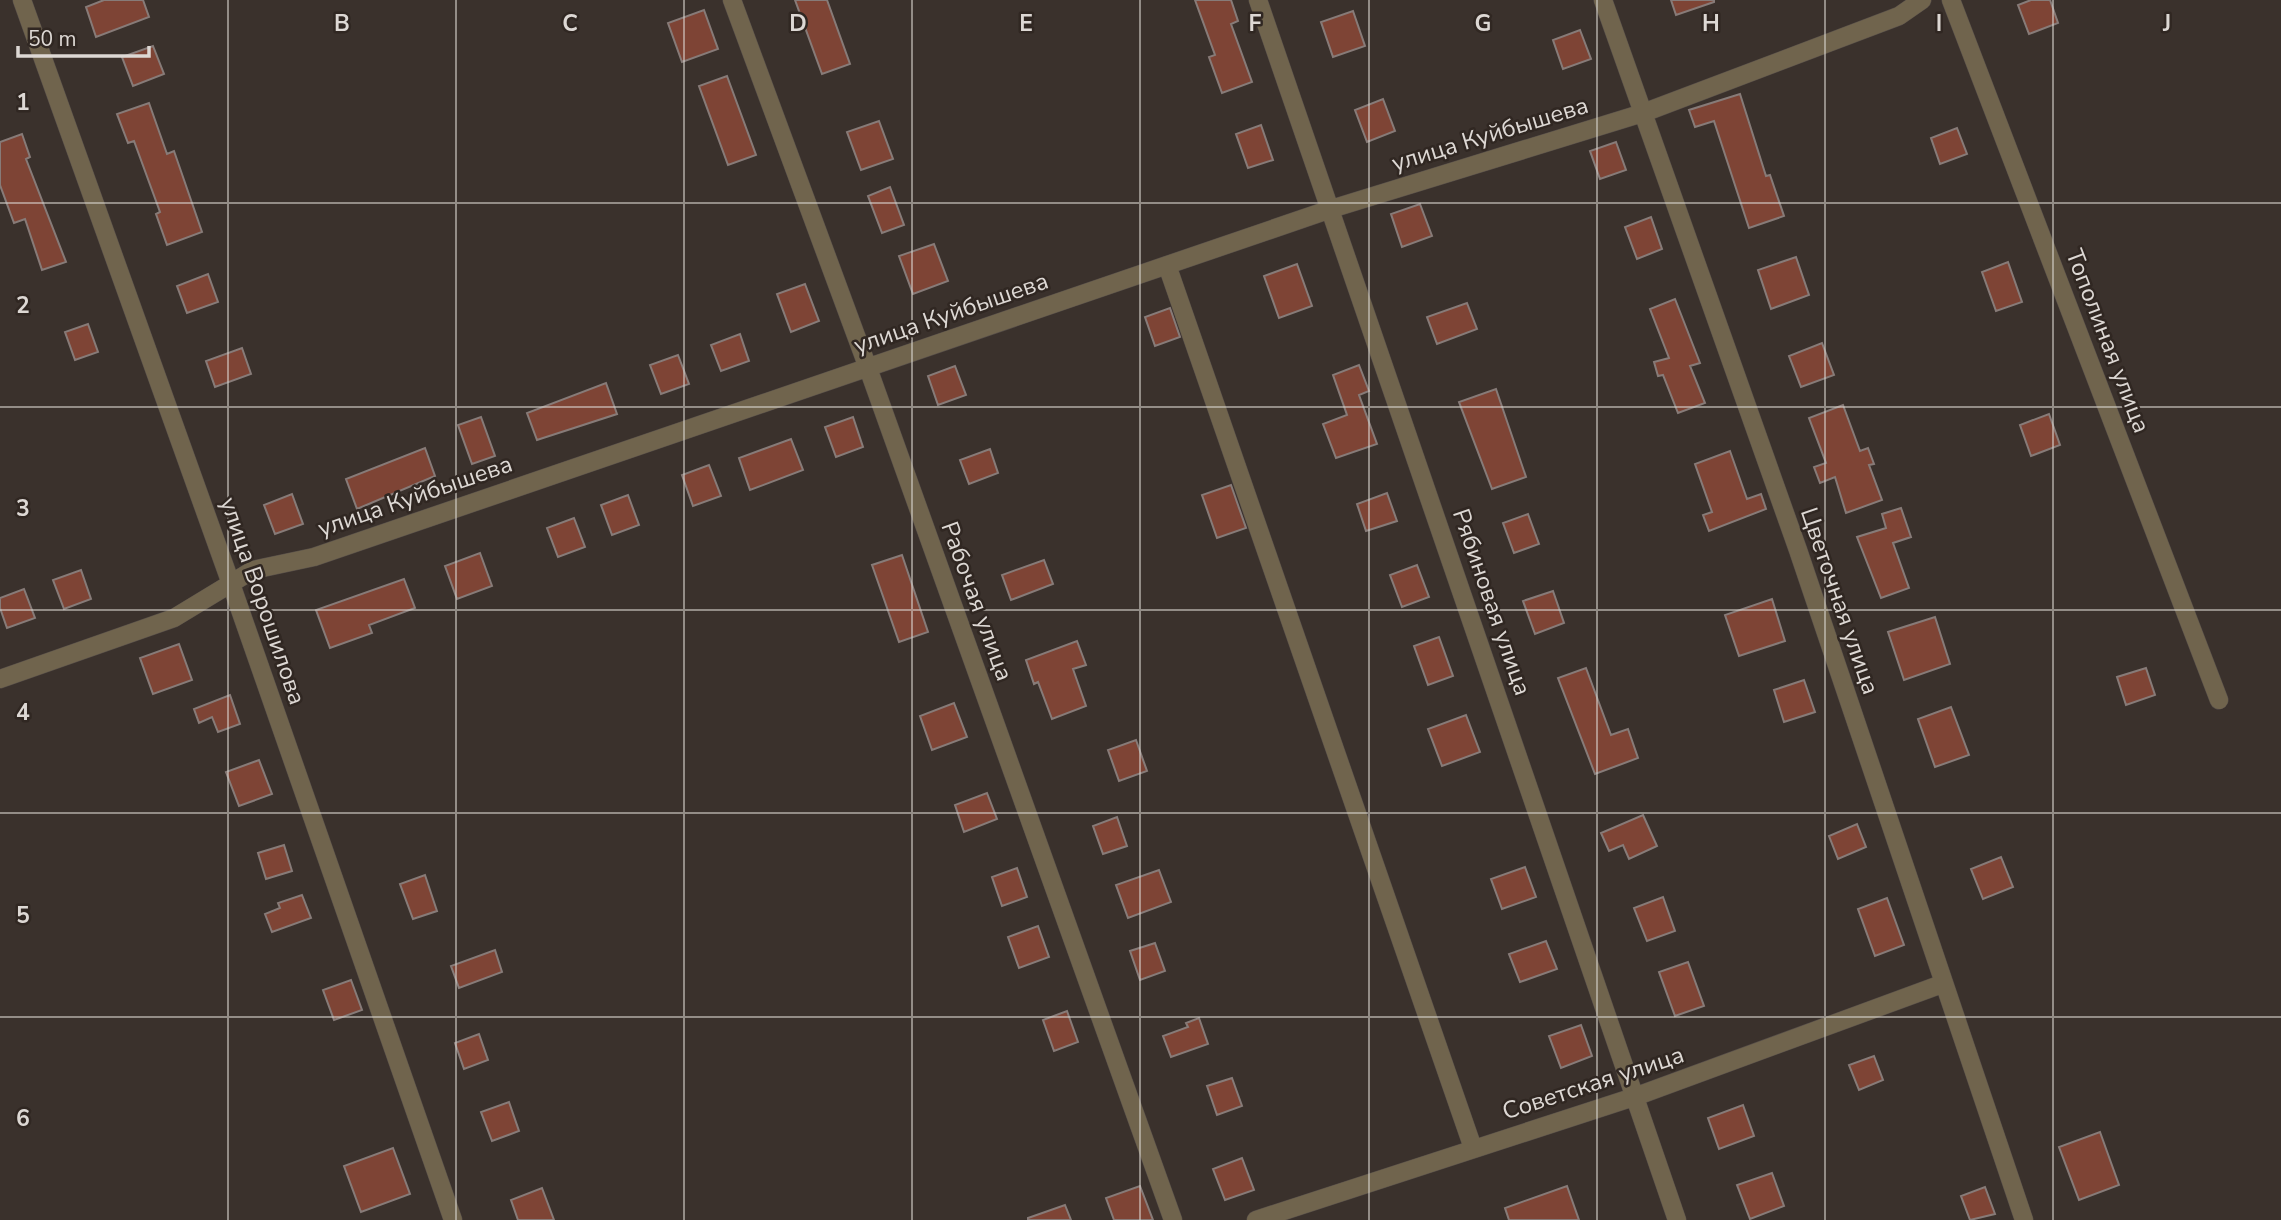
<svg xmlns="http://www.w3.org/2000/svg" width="2281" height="1220" viewBox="0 0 2281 1220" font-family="'Nunito Sans',sans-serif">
	<rect width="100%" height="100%" fill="#3a312c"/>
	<path fill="#7e4435" stroke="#877b78" stroke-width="2" d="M 104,0 L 143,0 L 149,17 L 96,37 L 86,7 Z
		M 795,0 L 827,0 L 850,64 L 822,74 Z
		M 1195,0 L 1231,0 L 1238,21 L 1231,24 L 1252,82 L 1222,93 L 1209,57 L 1215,55 Z
		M 1671,0 L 1714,0 L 1714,2 L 1676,15 Z
		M 2031,0 L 2050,0 L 2058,23 L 2029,34 L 2018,5 Z
		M 704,10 L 718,49 L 682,62 L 668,23 Z
		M 1353,11 L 1365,46 L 1333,57 L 1321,22 Z
		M 1580,30 L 1591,59 L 1563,69 L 1553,40 Z
		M 153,46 L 164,74 L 133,86 L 122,57 Z
		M 727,76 L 756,155 L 728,165 L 699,86 Z
		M 1740,94 L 1766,176 L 1770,175 L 1784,216 L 1749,228 L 1714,121 L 1695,127 L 1689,110 Z
		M 1383,99 L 1395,131 L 1367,142 L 1355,110 Z
		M 149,103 L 167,154 L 174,151 L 202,232 L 167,245 L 156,214 L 160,212 L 134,141 L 128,143 L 117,114 Z
		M 879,121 L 893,159 L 861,170 L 847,132 Z
		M 1261,125 L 1273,160 L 1248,168 L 1236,134 Z
		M 1957,128 L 1967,154 L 1940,164 L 1931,138 Z
		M 22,134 L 30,157 L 26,159 L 66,262 L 42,270 L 25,219 L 14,223 L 0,185 L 0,142 Z
		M 1616,142 L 1626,170 L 1600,179 L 1590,151 Z
		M 890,187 L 904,225 L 882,233 L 868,196 Z
		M 1420,204 L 1432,236 L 1402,247 L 1391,214 Z
		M 1651,217 L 1662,249 L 1637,259 L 1625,227 Z
		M 934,244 L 948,281 L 913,294 L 899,256 Z
		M 1796,257 L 1809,295 L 1771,309 L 1758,270 Z
		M 2008,262 L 2022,302 L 1996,311 L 1982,272 Z
		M 1297,264 L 1312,306 L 1279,318 L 1264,276 Z
		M 208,274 L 218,302 L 187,313 L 177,286 Z
		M 805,284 L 819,321 L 791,332 L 777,294 Z
		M 1675,299 L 1700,363 L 1690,366 L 1705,403 L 1678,413 L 1663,375 L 1658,376 L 1654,362 L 1669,358 L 1650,309 Z
		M 1467,303 L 1477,329 L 1437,344 L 1427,317 Z
		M 1170,308 L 1180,337 L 1155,346 L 1145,317 Z
		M 88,324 L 98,352 L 75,360 L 65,332 Z
		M 740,334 L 749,361 L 721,371 L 711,345 Z
		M 1822,343 L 1834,375 L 1801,387 L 1789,356 Z
		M 242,348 L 251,374 L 215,387 L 206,361 Z
		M 678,355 L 689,384 L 661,394 L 650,365 Z
		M 1359,365 L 1369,391 L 1359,395 L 1377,444 L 1336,458 L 1323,424 L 1347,415 L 1333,375 Z
		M 955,366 L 966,395 L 938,405 L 928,376 Z
		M 606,383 L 617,414 L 537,440 L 527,413 Z
		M 1496,389 L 1526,477 L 1492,489 L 1459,402 Z
		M 1843,405 L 1860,451 L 1868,448 L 1874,464 L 1869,465 L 1882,500 L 1846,513 L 1835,477 L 1820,483 L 1814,467 L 1826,463 L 1809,418 Z
		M 2049,414 L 2060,445 L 2031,456 L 2020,425 Z
		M 481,417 L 495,456 L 472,464 L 458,425 Z
		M 853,417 L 863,447 L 836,457 L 825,427 Z
		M 791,439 L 803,470 L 750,490 L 739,458 Z
		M 425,448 L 435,476 L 357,509 L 346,479 Z
		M 990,449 L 998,473 L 969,484 L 960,460 Z
		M 1730,451 L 1747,499 L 1761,494 L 1766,509 L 1709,531 L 1703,515 L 1712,512 L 1695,464 Z
		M 709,465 L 721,496 L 693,506 L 682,475 Z
		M 1231,485 L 1246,528 L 1217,538 L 1202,495 Z
		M 1387,493 L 1397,521 L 1366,531 L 1357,504 Z
		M 292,494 L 303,524 L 275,534 L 264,505 Z
		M 628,495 L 639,525 L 612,535 L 601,505 Z
		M 1901,508 L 1911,537 L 1893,543 L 1909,588 L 1881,598 L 1857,537 L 1886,528 L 1882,514 Z
		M 1528,514 L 1539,544 L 1514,553 L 1503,523 Z
		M 574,518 L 585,547 L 558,557 L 547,528 Z
		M 480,553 L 492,586 L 457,599 L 445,566 Z
		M 902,555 L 928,632 L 899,642 L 872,565 Z
		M 1044,560 L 1053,584 L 1011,600 L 1002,575 Z
		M 1417,565 L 1429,597 L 1402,607 L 1390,575 Z
		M 81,570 L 91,599 L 64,609 L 53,580 Z
		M 404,579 L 415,608 L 369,625 L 372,633 L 330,648 L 316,610 Z
		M 24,589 L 35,618 L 7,628 L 0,608 L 0,598 Z
		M 1553,591 L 1564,623 L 1535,634 L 1523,601 Z
		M 1772,599 L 1785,641 L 1739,656 L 1725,615 Z
		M 1935,617 L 1950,664 L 1904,680 L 1888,632 Z
		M 1439,637 L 1453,676 L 1428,685 L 1414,646 Z
		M 1077,641 L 1086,665 L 1073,669 L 1086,706 L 1052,719 L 1038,682 L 1034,684 L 1026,660 Z
		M 179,644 L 192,680 L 153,694 L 140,658 Z
		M 1586,668 L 1611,735 L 1628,729 L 1638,758 L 1595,774 L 1558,678 Z
		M 2146,668 L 2155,695 L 2126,705 L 2117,677 Z
		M 1804,680 L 1815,712 L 1784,722 L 1774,690 Z
		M 230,695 L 240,724 L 218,732 L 212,717 L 199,723 L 194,709 Z
		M 954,703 L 967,737 L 932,750 L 920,716 Z
		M 1951,707 L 1969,755 L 1935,767 L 1918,719 Z
		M 1466,715 L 1480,752 L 1442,766 L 1428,729 Z
		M 1136,740 L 1147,771 L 1119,781 L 1108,750 Z
		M 259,760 L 272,794 L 239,806 L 226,772 Z
		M 987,793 L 997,819 L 964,832 L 955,805 Z
		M 1643,815 L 1657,846 L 1629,859 L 1623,845 L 1609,851 L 1601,833 Z
		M 1117,817 L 1127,846 L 1103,854 L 1093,826 Z
		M 1857,824 L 1866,847 L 1838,859 L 1829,836 Z
		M 284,845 L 292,871 L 266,879 L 258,853 Z
		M 2001,857 L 2013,887 L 1983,899 L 1971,869 Z
		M 1525,867 L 1536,897 L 1502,909 L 1491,879 Z
		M 1017,868 L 1027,897 L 1002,906 L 992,877 Z
		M 1159,870 L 1171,902 L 1128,918 L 1116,885 Z
		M 425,875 L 437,911 L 413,919 L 400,884 Z
		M 302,895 L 311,918 L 272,932 L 265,914 L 280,908 L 278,903 Z
		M 1663,897 L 1675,931 L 1647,941 L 1634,908 Z
		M 1887,898 L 1904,945 L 1875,956 L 1858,909 Z
		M 1038,926 L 1049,957 L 1019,968 L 1008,937 Z
		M 1546,941 L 1557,969 L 1520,982 L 1509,954 Z
		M 1155,943 L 1165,971 L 1140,980 L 1130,951 Z
		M 495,950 L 502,972 L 459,988 L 451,966 Z
		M 1688,962 L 1704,1006 L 1675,1016 L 1659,972 Z
		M 351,980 L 362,1010 L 334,1020 L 323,990 Z
		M 1067,1011 L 1078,1042 L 1054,1051 L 1043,1020 Z
		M 1199,1018 L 1208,1044 L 1171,1057 L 1163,1036 L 1188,1027 L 1186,1023 Z
		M 1581,1025 L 1592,1056 L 1561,1068 L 1549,1036 Z
		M 479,1034 L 488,1060 L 464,1069 L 455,1043 Z
		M 1874,1056 L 1883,1080 L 1859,1090 L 1849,1065 Z
		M 1232,1078 L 1242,1106 L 1217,1115 L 1207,1086 Z
		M 509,1102 L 519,1131 L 492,1141 L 481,1112 Z
		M 1743,1105 L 1754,1136 L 1719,1149 L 1708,1118 Z
		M 2100,1132 L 2119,1185 L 2079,1200 L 2059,1147 Z
		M 393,1148 L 410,1194 L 361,1212 L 344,1166 Z
		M 1242,1158 L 1254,1190 L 1225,1200 L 1213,1169 Z
		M 1772,1173 L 1784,1206 L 1750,1219 L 1737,1185 Z
		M 1140,1186 L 1153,1220 L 1114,1220 L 1106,1198 Z
		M 1567,1186 L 1579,1220 L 1509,1220 L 1505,1208 Z
		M 1985,1187 L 1995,1214 L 1970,1220 L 1961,1196 Z
		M 542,1188 L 554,1220 L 518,1220 L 511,1200 Z
		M 1065,1205 L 1071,1220 L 1028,1220 L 1028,1218 Z"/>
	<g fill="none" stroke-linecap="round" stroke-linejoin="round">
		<g stroke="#574f4a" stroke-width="19">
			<path id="minor" d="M 22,0 L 230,581 L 453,1220
				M 732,0 L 868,368 L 1173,1220
				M 1258,0 L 1677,1220
				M 1603,0 L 1798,550 L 2024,1220
				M 1951,0 L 2219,700
				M 1167,265 L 1473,1148
				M 0,679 L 174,618 L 253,570 L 314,557 L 1331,209 L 1643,113 L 1899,16 L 1922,0
				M 1256,1220 L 1637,1096 L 1942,984"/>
		</g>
		<use href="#minor" stroke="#70644d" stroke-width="18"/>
	</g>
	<path fill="none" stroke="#ddd8d4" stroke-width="2" stroke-opacity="0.55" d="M 228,0 L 228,1220M 456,0 L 456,1220M 684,0 L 684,1220M 912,0 L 912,1220M 1140,0 L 1140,1220M 1369,0 L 1369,1220M 1597,0 L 1597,1220M 1825,0 L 1825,1220M 2053,0 L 2053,1220M 0,203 L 2281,203M 0,407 L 2281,407M 0,610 L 2281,610M 0,813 L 2281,813M 0,1017 L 2281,1017"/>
	<g text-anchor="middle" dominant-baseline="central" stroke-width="5" stroke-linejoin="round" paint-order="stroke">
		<g font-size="24" fill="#ddd8d4" stroke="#302722">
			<text transform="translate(1490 134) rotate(-17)">улица Куйбышева</text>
			<text transform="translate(951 313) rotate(-19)">улица Куйбышева</text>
			<text transform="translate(2108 341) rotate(69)">Тополиная улица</text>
			<text transform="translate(415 496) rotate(-19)">улица Куйбышева</text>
			<text transform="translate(263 601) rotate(71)">улица Ворошилова</text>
			<text transform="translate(977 601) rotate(70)">Рабочая улица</text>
			<text transform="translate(1840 601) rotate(71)">Цветочная улица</text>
			<text transform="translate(1492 602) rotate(71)">Рябиновая улица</text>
			<text transform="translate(1593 1083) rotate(-18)">Советская улица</text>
		</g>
	</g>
	<g font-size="23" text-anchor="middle" font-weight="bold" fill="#ddd8d4" stroke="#302722" stroke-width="5" stroke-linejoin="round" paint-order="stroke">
		<text x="342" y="31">B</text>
		<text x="570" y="31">C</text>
		<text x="798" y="31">D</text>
		<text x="1026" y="31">E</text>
		<text x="1255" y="31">F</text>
		<text x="1483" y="31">G</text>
		<text x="1711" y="31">H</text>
		<text x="1939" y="31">I</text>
		<text x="2167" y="31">J</text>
		<text x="23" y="110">1</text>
		<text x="23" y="313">2</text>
		<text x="23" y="516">3</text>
		<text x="23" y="720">4</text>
		<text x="23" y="923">5</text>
		<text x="23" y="1126">6</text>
	</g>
	<path d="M18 46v10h131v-10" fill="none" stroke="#ddd8d4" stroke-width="3.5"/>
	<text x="28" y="46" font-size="21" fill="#ddd8d4" stroke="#302722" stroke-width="5" paint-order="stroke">50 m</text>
</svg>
